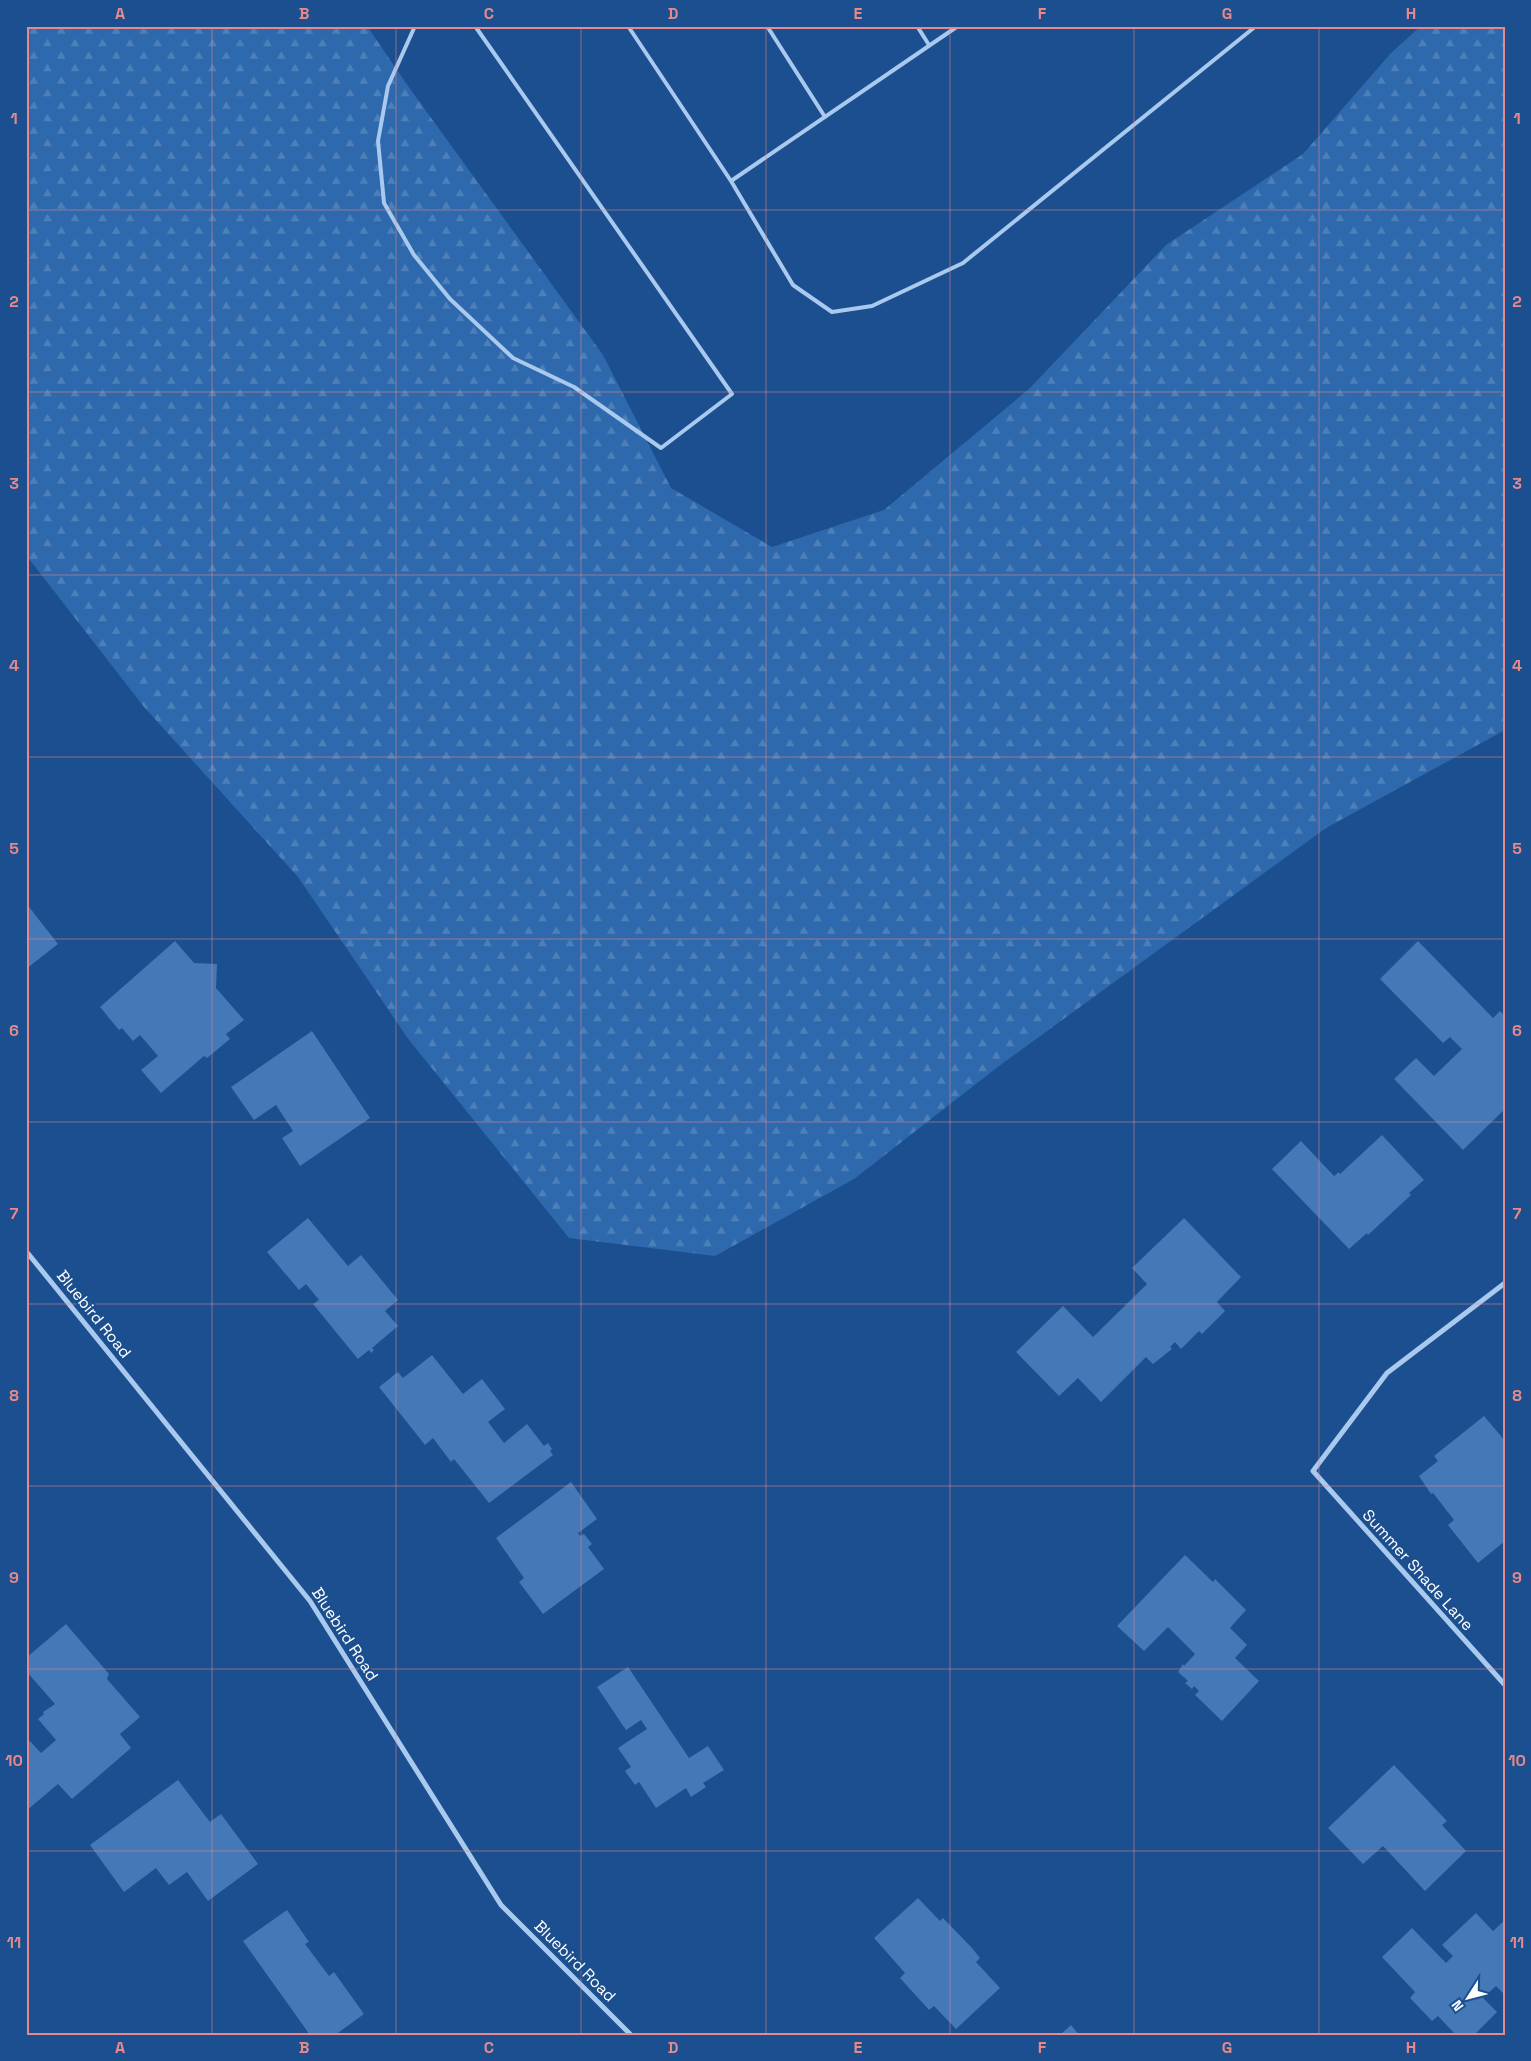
<svg xmlns="http://www.w3.org/2000/svg" width="1531" height="2061" viewBox="0 0 1531 2061" font-family="'Space Grotesk',sans-serif">
	<defs>
		<pattern id="forest-firs" width="22" height="20" patternUnits="userSpaceOnUse" patternTransform="scale(1.25)"><rect width="22" height="20" fill="#2e69ad"/><path d="M5 1l3.5 6h-7zM16 11l3.5 6h-7z" fill="#4d80b9"/></pattern>
	</defs>
	<rect width="100%" height="100%" fill="#1b4f8f"/>
	<path fill="url(#forest-firs)" d="M 26,26 L 367,26 L 408,86 L 603,355 L 671,488 L 772,547 L 884,510 L 1029,389 L 1166,245 L 1303,154 L 1391,53 L 1421,26 L 1505,26 L 1505,730 L 1326,828 L 999,1066 L 854,1179 L 715,1256 L 569,1238 L 409,1040 L 298,877 L 144,707 L 26,555 Z"/>
	<path fill="#4478b7" d="M 26,903 L 58,944 L 26,969 Z
		M 175,941 L 194,963 L 217,964 L 216,988 L 244,1020 L 226,1034 L 230,1039 L 207,1058 L 204,1056 L 161,1093 L 141,1070 L 158,1056 L 140,1035 L 133,1041 L 122,1028 L 119,1030 L 100,1007 Z
		M 1418,941 L 1493,1018 L 1500,1011 L 1505,1016 L 1505,1109 L 1463,1150 L 1394,1079 L 1416,1058 L 1434,1076 L 1462,1049 L 1450,1037 L 1443,1043 L 1380,979 Z
		M 312,1031 L 370,1118 L 300,1166 L 282,1138 L 293,1131 L 276,1105 L 254,1120 L 231,1087 Z
		M 1382,1135 L 1424,1180 L 1409,1193 L 1411,1195 L 1368,1235 L 1367,1233 L 1349,1249 L 1272,1169 L 1301,1141 L 1334,1176 L 1339,1172 L 1340,1174 Z
		M 308,1218 L 348,1266 L 361,1255 L 398,1300 L 385,1311 L 398,1326 L 372,1348 L 374,1350 L 371,1353 L 369,1350 L 358,1359 L 313,1304 L 319,1300 L 306,1284 L 299,1290 L 267,1252 Z
		M 1184,1218 L 1241,1277 L 1217,1302 L 1225,1311 L 1202,1334 L 1199,1331 L 1181,1349 L 1175,1342 L 1170,1347 L 1172,1349 L 1153,1364 L 1146,1357 L 1101,1402 L 1078,1378 L 1059,1396 L 1016,1352 L 1063,1306 L 1093,1337 L 1147,1284 L 1132,1268 Z
		M 432,1355 L 463,1394 L 482,1379 L 505,1409 L 488,1422 L 504,1443 L 527,1424 L 544,1446 L 548,1443 L 552,1449 L 550,1451 L 553,1455 L 489,1503 L 454,1459 L 451,1462 L 433,1438 L 425,1445 L 379,1387 L 398,1372 L 403,1378 Z
		M 1484,1416 L 1505,1441 L 1505,1541 L 1478,1563 L 1448,1525 L 1454,1520 L 1433,1493 L 1431,1494 L 1419,1476 L 1438,1461 L 1434,1456 Z
		M 571,1482 L 597,1519 L 578,1533 L 580,1536 L 584,1534 L 592,1544 L 588,1547 L 604,1569 L 543,1614 L 519,1582 L 524,1578 L 496,1538 Z
		M 1185,1555 L 1213,1582 L 1215,1579 L 1246,1610 L 1230,1628 L 1247,1645 L 1235,1658 L 1259,1681 L 1222,1721 L 1195,1695 L 1199,1691 L 1194,1686 L 1192,1689 L 1185,1683 L 1188,1681 L 1178,1672 L 1183,1664 L 1184,1666 L 1195,1654 L 1168,1627 L 1144,1651 L 1117,1626 Z
		M 66,1624 L 109,1674 L 107,1679 L 140,1717 L 120,1734 L 131,1748 L 72,1799 L 58,1784 L 26,1811 L 26,1744 L 30,1741 L 41,1753 L 56,1740 L 38,1719 L 44,1714 L 43,1712 L 55,1704 L 26,1671 L 26,1658 Z
		M 628,1667 L 689,1758 L 708,1746 L 724,1770 L 703,1783 L 706,1787 L 691,1797 L 686,1788 L 656,1808 L 639,1782 L 635,1785 L 625,1771 L 631,1767 L 618,1748 L 647,1729 L 641,1720 L 626,1730 L 597,1687 Z
		M 1394,1765 L 1447,1821 L 1442,1825 L 1466,1851 L 1425,1891 L 1383,1846 L 1363,1864 L 1328,1828 Z
		M 178,1780 L 210,1822 L 221,1814 L 258,1864 L 208,1901 L 187,1872 L 169,1885 L 156,1868 L 124,1892 L 90,1845 Z
		M 918,1898 L 940,1921 L 943,1918 L 972,1948 L 980,1958 L 976,1962 L 1000,1988 L 956,2029 L 934,2006 L 929,2010 L 900,1978 L 905,1973 L 874,1938 Z
		M 287,1910 L 309,1942 L 305,1944 L 329,1976 L 334,1972 L 364,2014 L 335,2035 L 310,2035 L 243,1941 Z
		M 1476,1913 L 1493,1931 L 1505,1920 L 1505,1995 L 1496,1986 L 1483,1998 L 1497,2012 L 1474,2035 L 1456,2035 L 1438,2016 L 1432,2021 L 1410,1998 L 1415,1992 L 1382,1957 L 1412,1928 L 1446,1963 L 1453,1956 L 1442,1945 Z
		M 1071,2025 L 1079,2035 L 1060,2035 Z"/>
	<g fill="none" stroke-linecap="round" stroke-linejoin="round">
		<path stroke="#a9c9ee" stroke-width="4" d="M 415,26 L 388,86 L 378,141 L 384,203 L 414,255 L 450,299 L 513,358 L 574,387 L 661,448 L 732,394 L 475,26
			M 628,26 L 731,181 L 958,26
			M 767,26 L 825,117
			M 917,26 L 929,45
			M 731,181 L 793,285 L 832,312 L 872,306 L 963,263 L 1256,26"/>
		<path stroke="#a9c9ee" stroke-width="5" d="M 26,1251 L 310,1601 L 501,1905 L 631,2035
			M 1505,1283 L 1387,1373 L 1313,1471 L 1505,1685"/>
	</g>
	<path fill="none" stroke="#e88989" stroke-width="1" stroke-opacity="0.55" d="M 212,26 L 212,2035M 396,26 L 396,2035M 581,26 L 581,2035M 766,26 L 766,2035M 950,26 L 950,2035M 1134,26 L 1134,2035M 1319,26 L 1319,2035M 26,210 L 1505,210M 26,392 L 1505,392M 26,575 L 1505,575M 26,757 L 1505,757M 26,939 L 1505,939M 26,1122 L 1505,1122M 26,1304 L 1505,1304M 26,1486 L 1505,1486M 26,1669 L 1505,1669M 26,1851 L 1505,1851"/>
	<g text-anchor="middle" dominant-baseline="central" stroke-width="4" stroke-linejoin="round" paint-order="stroke">
		<g font-size="16" fill="#fff" stroke="#1b4f8f">
			<text transform="translate(94 1314) rotate(51)">Bluebird Road</text>
			<text transform="translate(1418 1570) rotate(48)">Summer Shade Lane</text>
			<text transform="translate(345 1634) rotate(57)">Bluebird Road</text>
			<text transform="translate(575 1961) rotate(45)">Bluebird Road</text>
		</g>
	</g>
	<rect width="1531" height="2061" fill="none" stroke="#1b4f8f" stroke-width="55"/>
	<g transform="translate(1468 1998) rotate(234)" stroke="#1b4f8f" stroke-width="4" paint-order="stroke">
	<path d="M0-4L9 19L0 12L-9 19Z" fill="#ffffff"/>
	<text y="-8" font-size="14" font-weight="bold" text-anchor="middle" fill="#ffffff">N</text>
	</g>
	<rect x="28" y="28" width="1476" height="2006" fill="none" stroke="#e88989" stroke-width="2"/>
	<g font-size="16" text-anchor="middle" font-weight="bold" fill="#e88989">
		<text x="120" y="19">A</text>
		<text x="304" y="19">B</text>
		<text x="489" y="19">C</text>
		<text x="673" y="19">D</text>
		<text x="858" y="19">E</text>
		<text x="1042" y="19">F</text>
		<text x="1227" y="19">G</text>
		<text x="1411" y="19">H</text>
		<text x="14" y="124">1</text>
		<text x="1517" y="124">1</text>
		<text x="14" y="307">2</text>
		<text x="1517" y="307">2</text>
		<text x="14" y="489">3</text>
		<text x="1517" y="489">3</text>
		<text x="14" y="671">4</text>
		<text x="1517" y="671">4</text>
		<text x="14" y="854">5</text>
		<text x="1517" y="854">5</text>
		<text x="14" y="1036">6</text>
		<text x="1517" y="1036">6</text>
		<text x="14" y="1219">7</text>
		<text x="1517" y="1219">7</text>
		<text x="14" y="1401">8</text>
		<text x="1517" y="1401">8</text>
		<text x="14" y="1583">9</text>
		<text x="1517" y="1583">9</text>
		<text x="14" y="1766">10</text>
		<text x="1517" y="1766">10</text>
		<text x="14" y="1948">11</text>
		<text x="1517" y="1948">11</text>
		<text x="120" y="2053">A</text>
		<text x="304" y="2053">B</text>
		<text x="489" y="2053">C</text>
		<text x="673" y="2053">D</text>
		<text x="858" y="2053">E</text>
		<text x="1042" y="2053">F</text>
		<text x="1227" y="2053">G</text>
		<text x="1411" y="2053">H</text>
	</g>
</svg>
